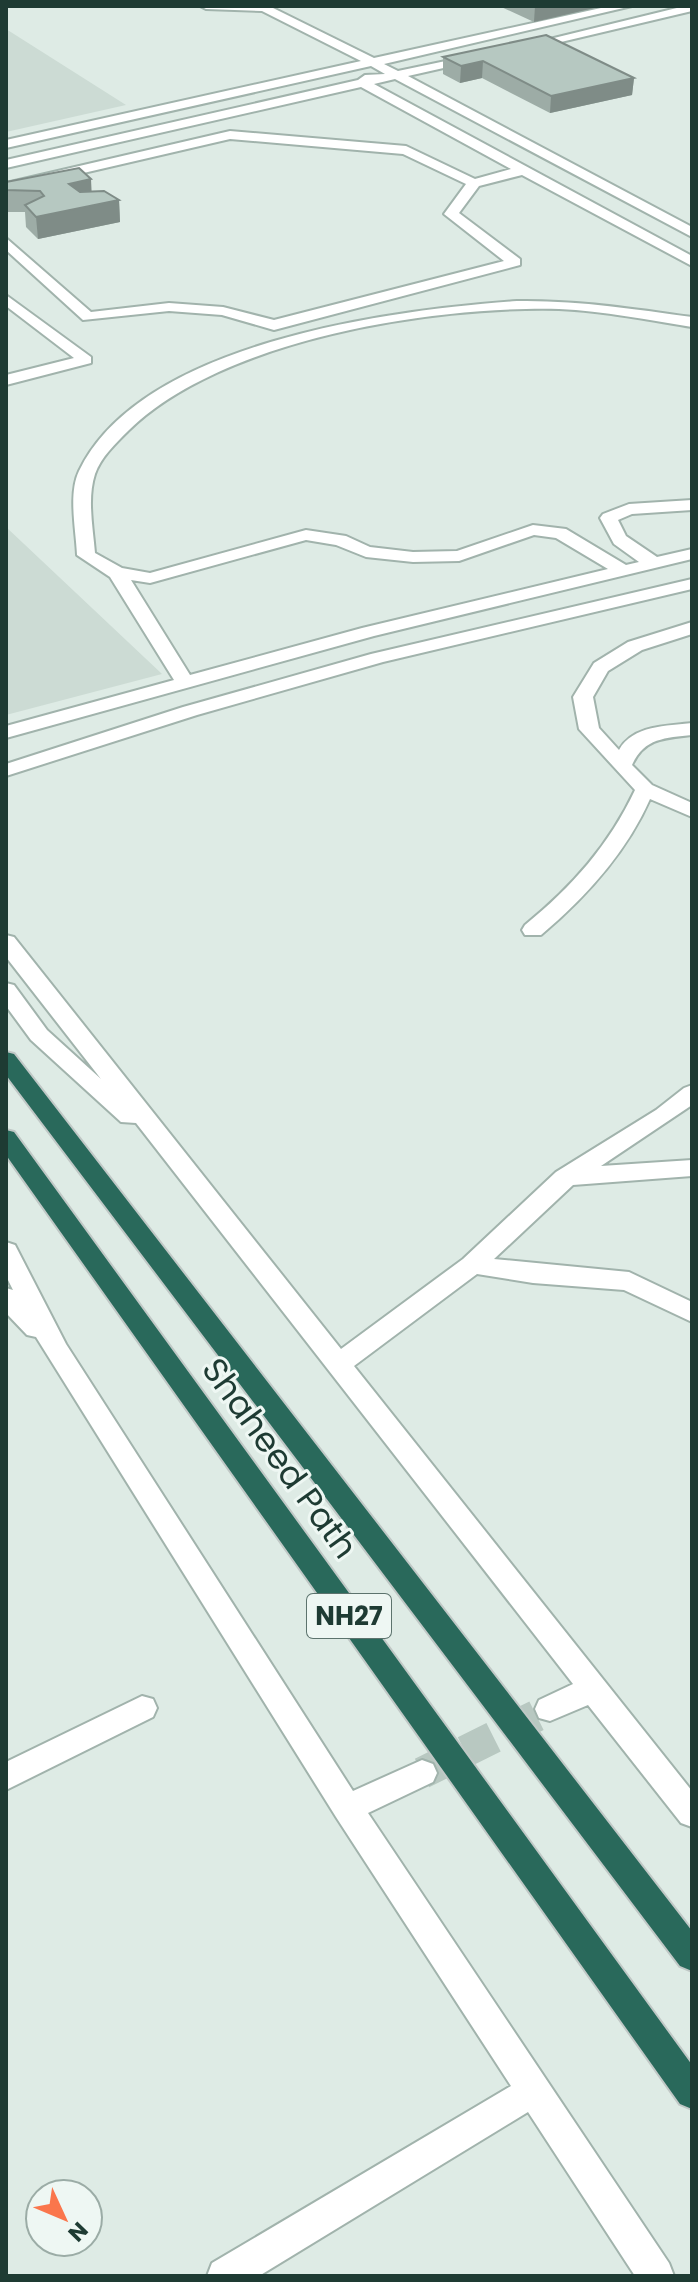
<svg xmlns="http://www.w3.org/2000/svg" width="698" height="2282" viewBox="0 0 698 2282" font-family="Poppins,sans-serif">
	<rect width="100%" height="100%" fill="#deebe5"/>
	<path fill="#ccdbd4" d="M 6,29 L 126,105 L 6,132 Z
		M 6,527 L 162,674 L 6,715 Z"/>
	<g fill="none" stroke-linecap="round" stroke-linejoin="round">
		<path stroke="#b8c8c1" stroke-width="32" stroke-dasharray="32 16" stroke-linecap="butt" d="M 422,1773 L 550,1709"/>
		<g stroke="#a1b3ac" stroke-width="4">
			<path id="minor" d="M 200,6 L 269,6 L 374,58 L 610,6 L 632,6 L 384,64 L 398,71 L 479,54 L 479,60 L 408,76 L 692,227 L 692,237 L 395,79 L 374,84 L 692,256 L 692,266 L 522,175 L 479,186 L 459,213 L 520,259 L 520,265 L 274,330 L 222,315 L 169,311 L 83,320 L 6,250 L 6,238 L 91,312 L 169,303 L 223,307 L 274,320 L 504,261 L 444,214 L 466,184 L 403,154 L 230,139 L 6,191 L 6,183 L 230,131 L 406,146 L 475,179 L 511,169 L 361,87 L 6,168 L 6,160 L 358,80 L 365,75 L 385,74 L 371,66 L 6,148 L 6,140 L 361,61 L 262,11 L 206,9 Z
				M 685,6 L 692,6 L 692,11 L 523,51 L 517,47 Z
				M 6,295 L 91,357 L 91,363 L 6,385 L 6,375 L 74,358 L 6,306 Z
				M 517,301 C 577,300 633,309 692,317 L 692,327 C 648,320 604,311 559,309 C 432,306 222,339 128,431 C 116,443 101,457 95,474 C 87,498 93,528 95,553 L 122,568 L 150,573 L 306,530 L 346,536 L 370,547 L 413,552 L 457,551 L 533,525 L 566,529 L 626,565 L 639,562 L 614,544 L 600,518 L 603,514 L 629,504 L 692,500 L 692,510 L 632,514 L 618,520 L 626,536 L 657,557 L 692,549 L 692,559 L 374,636 L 6,738 L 6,726 L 174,680 L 110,577 L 77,555 C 76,530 68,494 79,471 C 141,342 391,310 517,301 ZM 534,535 L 556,538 L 608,569 L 362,628 L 190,675 L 131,580 L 150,583 L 306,540 L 336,545 L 366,557 L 413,562 L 459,561 Z
				M 692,579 L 692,589 L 383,662 L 197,715 L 6,776 L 6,764 L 183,707 L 371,654 Z
				M 692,622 L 692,634 L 642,650 L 608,671 L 593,697 L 599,728 L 619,750 C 633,725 667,726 692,723 L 692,735 C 665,738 644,738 632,765 L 652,785 L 692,803 L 692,817 L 650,799 C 626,853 586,897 541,935 L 525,935 L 522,930 L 525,925 C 572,887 609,845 635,790 L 579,729 L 573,697 L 594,663 L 628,642 Z
				M 6,935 L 14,937 L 341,1349 L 463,1259 L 556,1172 L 656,1110 L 684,1088 L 692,1085 L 692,1105 L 601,1166 L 692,1160 L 692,1176 L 573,1185 L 494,1259 L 629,1272 L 692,1302 L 692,1322 L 624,1290 L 533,1283 L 477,1274 L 354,1366 L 692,1791 L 692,1827 L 681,1823 L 588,1705 L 550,1721 L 539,1718 L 535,1709 L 539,1700 L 573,1684 L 136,1123 L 121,1122 L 31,1040 L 6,1006 L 6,983 L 14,985 L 47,1030 L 101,1079 L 6,957 Z
				M 6,1242 L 15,1245 L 66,1344 L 353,1791 L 422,1760 L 433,1764 L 437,1773 L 433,1782 L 368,1813 L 669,2263 L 674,2276 L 635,2276 L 528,2112 L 259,2276 L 207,2276 L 212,2263 L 511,2086 L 336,1817 L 36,1337 L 27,1335 L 6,1313 L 6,1288 L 13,1290 L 6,1276 Z
				M 142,1696 L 153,1699 L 157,1708 L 153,1717 L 6,1790 L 6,1762 Z"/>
		</g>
		<g stroke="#c0c8c6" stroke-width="4">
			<path id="highway" d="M 6,1052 L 14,1054 L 692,1931 L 692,1971 L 680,1966 L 6,1075 Z
				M 6,1130 L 14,1132 L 692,2065 L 692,2109 L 680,2104 L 6,1155 Z"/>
		</g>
		<use href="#minor" fill="#fff" fill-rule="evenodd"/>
		<use href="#highway" fill="#29695b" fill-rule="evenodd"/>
	</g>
	<path fill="#9daca6" d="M 499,6 L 603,6 L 534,22 Z
		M 443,57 L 634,78 L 632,95 L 550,113 L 482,78 L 460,83 L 443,74 Z
		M 91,179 L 91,192 L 119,200 L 120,222 L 38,239 L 26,227 L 25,212 L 6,212 L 6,182 Z"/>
	<path fill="#7f8c87" d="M 535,6 L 603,6 L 534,22 Z
		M 483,61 L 482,78 L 460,83 L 461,66 Z
		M 634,78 L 632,95 L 550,113 L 551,96 Z
		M 91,179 L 92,200 L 69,184 Z
		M 119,200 L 120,222 L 38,239 L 36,217 Z"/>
	<path fill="#b6c8c1" stroke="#7f8c87" stroke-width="2" d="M 546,35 L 634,78 L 551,96 L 483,61 L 461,66 L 443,57 Z
		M 79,168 L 91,179 L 69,184 L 80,192 L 104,191 L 119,200 L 36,217 L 25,205 L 44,196 L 40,191 L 6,190 L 6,182 Z"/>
	<g text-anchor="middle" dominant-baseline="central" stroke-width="6" stroke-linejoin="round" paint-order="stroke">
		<rect fill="#eef7f3" stroke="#5c736d" stroke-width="2" x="307" y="1594" width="84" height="44" rx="6"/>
		<g font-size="26" font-weight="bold" fill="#1e3b33">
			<text x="349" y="1616">NH27</text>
		</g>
		<g font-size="34" fill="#1e3b33" stroke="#eef7f3">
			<text transform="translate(280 1458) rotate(54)">Shaheed Path</text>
		</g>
	</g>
	<rect width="698" height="2282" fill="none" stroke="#1e3b33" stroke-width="16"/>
	<g transform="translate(64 2218) rotate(134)"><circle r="38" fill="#eef7f3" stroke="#9baca6" stroke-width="2"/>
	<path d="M0-6L14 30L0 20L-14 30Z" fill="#fa764c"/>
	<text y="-12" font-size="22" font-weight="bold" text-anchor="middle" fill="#1e3b33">N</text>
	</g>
</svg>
